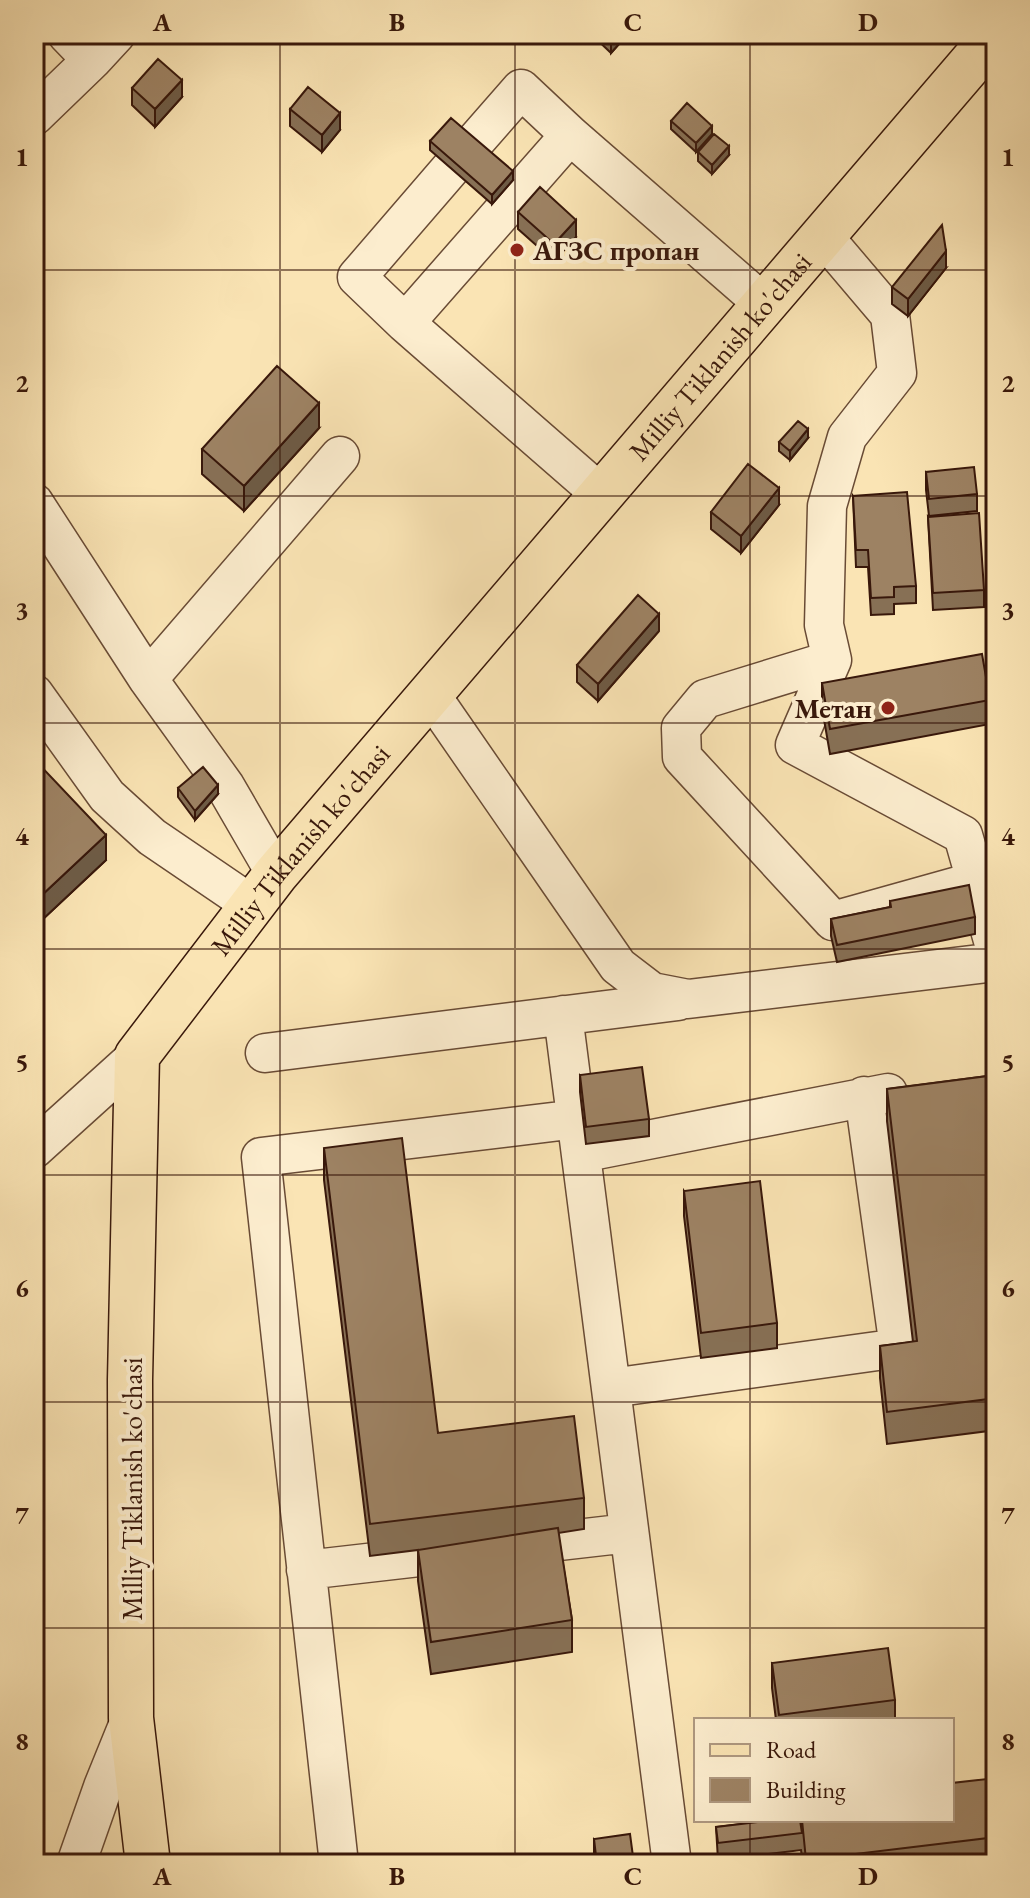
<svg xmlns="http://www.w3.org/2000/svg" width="1030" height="1898" viewBox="0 0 1030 1898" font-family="'EB Garamond',serif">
	<rect width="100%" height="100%" fill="#fae4b4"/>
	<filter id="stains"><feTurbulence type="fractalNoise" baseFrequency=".0025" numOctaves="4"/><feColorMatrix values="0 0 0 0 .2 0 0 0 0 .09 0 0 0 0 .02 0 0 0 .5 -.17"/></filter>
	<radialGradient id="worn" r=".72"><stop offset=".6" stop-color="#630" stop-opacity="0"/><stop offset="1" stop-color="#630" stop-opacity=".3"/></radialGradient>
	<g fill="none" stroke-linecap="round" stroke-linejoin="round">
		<g stroke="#694b35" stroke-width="41">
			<path id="minor" d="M 92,60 L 116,34
				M 34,116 L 92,60 L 67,34
				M 472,145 L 521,89 L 570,135
				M 823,236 L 890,315 L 897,373 L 847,437 L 827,506 L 824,625 L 832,660 L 795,745 L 963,835 L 996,951
				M 405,323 L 357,277 L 451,168
				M 602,495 L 405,323 L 570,135 L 764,304
				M 34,503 L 148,679 L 225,786 L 276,874
				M 832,660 L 705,699 L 681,728 L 682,757 L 833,921 L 976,881
				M 148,679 L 340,456
				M 34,694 L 107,796 L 152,837 L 252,905
				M 430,694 L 618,966 L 652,992 L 688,999 L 996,962
				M 563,1015 L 672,1864
				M 265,1053 L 678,1001
				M 34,1149 L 137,1056
				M 581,1153 L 888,1093
				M 611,1388 L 899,1348 L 864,1096
				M 306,1570 L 629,1533
				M 76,1864 L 103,1787 L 131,1718
				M 339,1864 L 261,1157 L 577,1119"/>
		</g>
		<g stroke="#39180b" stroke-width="47">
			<g id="major">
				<path id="s1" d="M 148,1864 L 131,1718 L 130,1380 L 137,1056 L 276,874 L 996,34"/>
			</g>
		</g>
		<use href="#minor" stroke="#fcedce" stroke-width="38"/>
		<use href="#major" stroke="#fae4b4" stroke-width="44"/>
	</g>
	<path fill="#877055" stroke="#39180b" stroke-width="2" d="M 591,34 L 626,34 L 626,36 L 611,53 Z
		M 132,88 L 182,97 L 155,127 L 132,105 Z
		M 290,109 L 340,130 L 322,152 L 290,126 Z
		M 671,121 L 712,134 L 696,152 L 671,129 Z
		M 430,141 L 513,180 L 492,204 L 430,150 Z
		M 698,152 L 729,155 L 712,174 L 698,161 Z
		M 518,212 L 576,237 L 554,261 L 518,229 Z
		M 946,268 L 908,316 L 892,304 L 892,287 Z
		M 319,428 L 244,511 L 202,474 L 202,449 Z
		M 808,438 L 790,460 L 779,451 L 779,442 Z
		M 926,472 L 977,494 L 977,511 L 929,516 L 926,490 Z
		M 853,496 L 916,586 L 916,603 L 894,604 L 894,614 L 871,615 L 868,567 L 856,567 Z
		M 779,505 L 741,553 L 711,529 L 711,512 Z
		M 928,517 L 984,590 L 984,607 L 933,610 Z
		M 996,554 L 996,666 L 988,580 L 988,555 Z
		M 659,631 L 598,701 L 577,682 L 577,665 Z
		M 822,683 L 990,700 L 990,724 L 830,754 L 822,708 Z
		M 34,759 L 106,860 L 42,920 L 34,911 Z
		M 178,788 L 218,794 L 195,820 L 178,797 Z
		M 890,901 L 975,917 L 975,934 L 837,962 L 831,936 L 831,919 L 890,907 Z
		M 580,1075 L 649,1119 L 649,1136 L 586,1144 L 580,1092 Z
		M 996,1075 L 996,1430 L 887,1444 L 880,1378 L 880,1346 L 913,1342 L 887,1121 L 887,1089 Z
		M 324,1148 L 438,1433 L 584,1498 L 584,1529 L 558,1533 L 572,1620 L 572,1652 L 431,1674 L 418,1581 L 418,1550 L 370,1556 L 324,1180 Z
		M 684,1191 L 777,1323 L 777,1348 L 701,1358 L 684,1216 Z
		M 772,1663 L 895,1700 L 895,1720 L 776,1720 L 772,1688 Z
		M 996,1778 L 996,1864 L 803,1864 L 801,1850 L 718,1860 L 716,1827 L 775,1820 L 952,1820 Z
		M 594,1839 L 634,1864 L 594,1864 Z"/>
	<path fill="#6e5b45" stroke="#39180b" stroke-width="2" d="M 613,34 L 626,34 L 626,36 L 611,53 L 611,35 Z
		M 182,80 L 182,97 L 155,127 L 155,109 Z
		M 340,113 L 340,130 L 322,152 L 322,135 Z
		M 712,126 L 712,134 L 696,152 L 696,143 Z
		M 729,146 L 729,155 L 712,174 L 712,165 Z
		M 513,171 L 513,180 L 492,204 L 492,195 Z
		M 576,220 L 576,237 L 554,261 L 554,244 Z
		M 946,251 L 946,268 L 908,316 L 908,299 Z
		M 319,403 L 319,428 L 244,511 L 244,486 Z
		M 808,429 L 808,438 L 790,460 L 790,451 Z
		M 779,488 L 779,505 L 741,553 L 741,536 Z
		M 659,614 L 659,631 L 598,701 L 598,684 Z
		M 218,785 L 218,794 L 195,820 L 195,811 Z
		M 106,835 L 106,860 L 42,920 L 42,895 Z"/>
	<path fill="#9d8263" stroke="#39180b" stroke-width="2" d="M 158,59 L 182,80 L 155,109 L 132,88 Z
		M 308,87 L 340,113 L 322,135 L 290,109 Z
		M 687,103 L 712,126 L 696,143 L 671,121 Z
		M 451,118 L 513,171 L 492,195 L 430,141 Z
		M 714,134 L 729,146 L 712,165 L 698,152 Z
		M 540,187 L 576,220 L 554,244 L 518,212 Z
		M 942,225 L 946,251 L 908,299 L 892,287 Z
		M 277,366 L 319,403 L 244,486 L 202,449 Z
		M 798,421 L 808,429 L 790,451 L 779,442 Z
		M 748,464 L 779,488 L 741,536 L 711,512 Z
		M 974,467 L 977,494 L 929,499 L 926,472 Z
		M 907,492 L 916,586 L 894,587 L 894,597 L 871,598 L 868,550 L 856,550 L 853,496 Z
		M 979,513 L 984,590 L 933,593 L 928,517 Z
		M 996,554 L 996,641 L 988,555 Z
		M 638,595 L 659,614 L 598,684 L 577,665 Z
		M 982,654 L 990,700 L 830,729 L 822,683 Z
		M 34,759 L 106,835 L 42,895 L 34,886 Z
		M 203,767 L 218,785 L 195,811 L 178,788 Z
		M 969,885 L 975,917 L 837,945 L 831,919 L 891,907 L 890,901 Z
		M 642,1067 L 649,1119 L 586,1127 L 580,1075 Z
		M 996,1075 L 996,1398 L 887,1412 L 880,1346 L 917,1341 L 887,1089 Z
		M 402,1138 L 438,1433 L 574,1416 L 584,1498 L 370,1524 L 324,1148 Z
		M 760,1181 L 777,1323 L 701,1333 L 684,1191 Z
		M 558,1528 L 572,1620 L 431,1642 L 418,1550 Z
		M 888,1648 L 895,1700 L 779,1715 L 772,1663 Z
		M 996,1778 L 996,1837 L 806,1860 L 802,1820 L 952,1820 L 952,1783 Z
		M 775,1820 L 800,1820 L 802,1833 L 718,1843 L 716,1827 Z
		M 630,1834 L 634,1864 L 597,1864 L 594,1839 Z"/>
	<path fill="none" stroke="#39180b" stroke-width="2" stroke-opacity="0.55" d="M 280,34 L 280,1864M 515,34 L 515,1864M 750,34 L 750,1720M 34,270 L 996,270M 34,496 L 996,496M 34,723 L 996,723M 34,949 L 996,949M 34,1175 L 996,1175M 34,1402 L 996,1402M 34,1628 L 996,1628M 750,1820 L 750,1864"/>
	<g fill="#8f2418" stroke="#fcedce" stroke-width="3">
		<circle cx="517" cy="250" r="8"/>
		<circle cx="888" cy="708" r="8"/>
	</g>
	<g text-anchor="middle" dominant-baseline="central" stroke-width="8" stroke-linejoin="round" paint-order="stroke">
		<g font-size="28" font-weight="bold" fill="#39180b" stroke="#fcedce" text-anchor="start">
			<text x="533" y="250">АГЗС пропан</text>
			<text x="872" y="708" text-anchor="end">Метан</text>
		</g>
		<g font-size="28" fill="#39180b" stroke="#fcedce">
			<text stroke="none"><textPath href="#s1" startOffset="1720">Milliy Tiklanish ko'chasi</textPath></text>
			<text stroke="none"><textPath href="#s1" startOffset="1072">Milliy Tiklanish ko'chasi</textPath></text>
			<text transform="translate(132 1489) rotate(-90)">Milliy Tiklanish ko'chasi</text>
		</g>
	</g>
	<rect width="1030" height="1898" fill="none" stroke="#fae4b4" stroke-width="88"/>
	<rect x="694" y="1718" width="260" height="104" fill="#fcedce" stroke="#ae9880" stroke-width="2"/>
	<rect x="710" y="1744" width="40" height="12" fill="#fae4b4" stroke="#ae9880" stroke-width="2"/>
	<text x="766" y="1758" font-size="24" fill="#39180b">Road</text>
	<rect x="710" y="1778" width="40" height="24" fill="#9d8263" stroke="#ae9880" stroke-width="2"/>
	<text x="766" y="1798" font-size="24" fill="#39180b">Building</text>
	<rect x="44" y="44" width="942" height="1810" fill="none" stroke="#39180b" stroke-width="3"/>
	<g font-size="26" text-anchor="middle" font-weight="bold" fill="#39180b">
		<text x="162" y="31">A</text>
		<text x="397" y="31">B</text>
		<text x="633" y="31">C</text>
		<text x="868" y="31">D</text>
		<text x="22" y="166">1</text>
		<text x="1008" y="166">1</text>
		<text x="22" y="392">2</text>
		<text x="1008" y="392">2</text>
		<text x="22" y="619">3</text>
		<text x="1008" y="619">3</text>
		<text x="22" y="845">4</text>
		<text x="1008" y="845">4</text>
		<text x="22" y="1071">5</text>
		<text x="1008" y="1071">5</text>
		<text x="22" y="1297">6</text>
		<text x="1008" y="1297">6</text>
		<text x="22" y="1524">7</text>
		<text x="1008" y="1524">7</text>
		<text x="22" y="1750">8</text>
		<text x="1008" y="1750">8</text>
		<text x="162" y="1885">A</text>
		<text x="397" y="1885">B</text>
		<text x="633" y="1885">C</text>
		<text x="868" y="1885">D</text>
	</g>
	<rect width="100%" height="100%" filter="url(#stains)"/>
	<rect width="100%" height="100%" fill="url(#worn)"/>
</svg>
